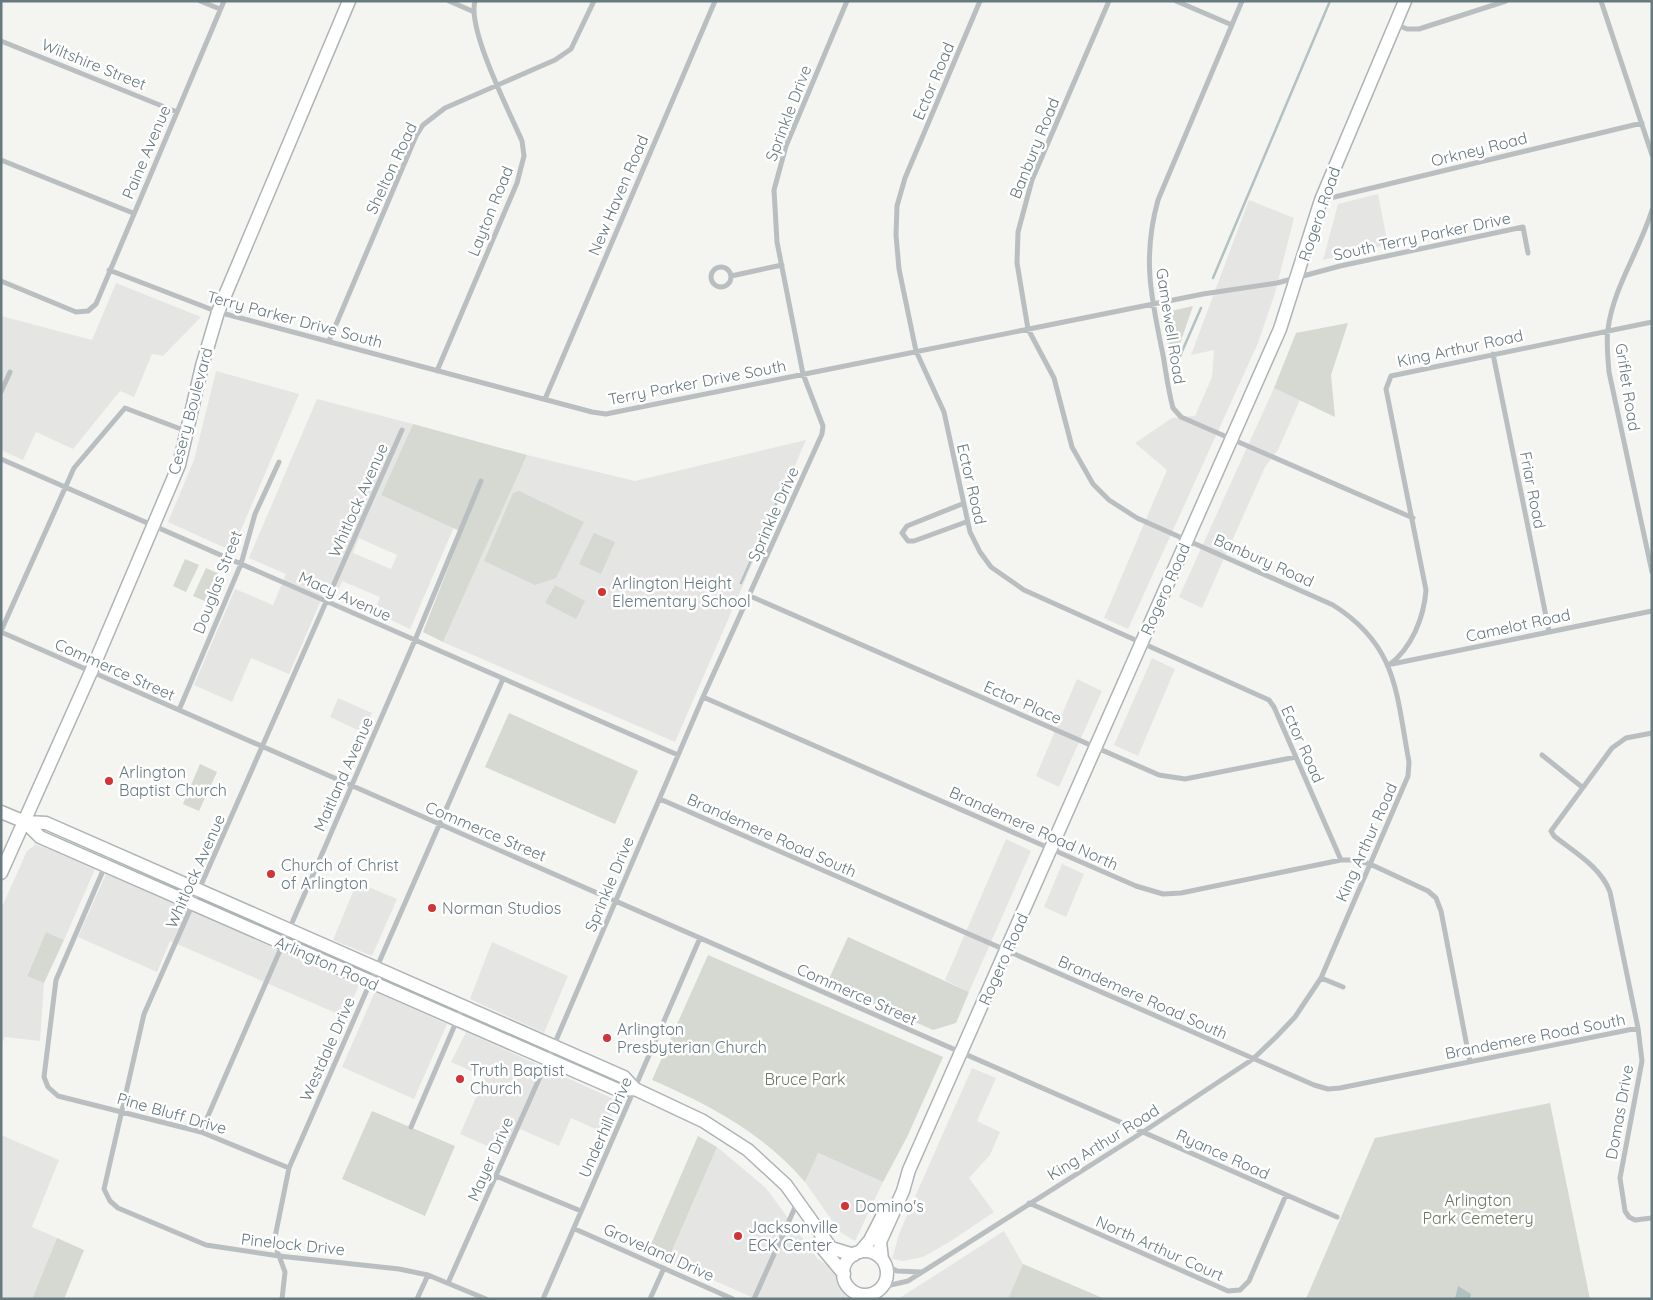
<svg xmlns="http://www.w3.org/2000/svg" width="1653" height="1300" viewBox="0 0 1653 1300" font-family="Quicksand,sans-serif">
	<rect width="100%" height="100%" fill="#f4f4f1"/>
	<path fill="#e5e5e4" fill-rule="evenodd" d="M 1378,194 L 1388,245 L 1323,260 L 1338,204 Z
		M 1249,200 L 1294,218 L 1275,293 L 1258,343 L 1128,629 L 1104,618 L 1167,470 L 1135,443 L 1172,418 L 1195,416 L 1212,377 L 1214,350 L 1191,355 Z
		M 116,283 L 201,317 L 163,356 L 152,354 L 134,397 L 120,391 L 73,449 L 36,432 L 23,460 L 1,450 L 1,413 L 3,408 L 1,407 L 1,316 L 92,340 Z
		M 216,371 L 299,394 L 232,551 L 168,522 L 194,460 Z
		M 1274,388 L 1300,400 L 1278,450 L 1265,467 L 1202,608 L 1179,597 Z
		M 317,399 L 413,424 L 381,495 L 454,527 L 410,629 L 374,612 L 380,597 L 342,581 L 336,596 L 325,591 L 289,674 L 251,658 L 232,702 L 194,685 L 235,589 L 273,605 L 286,574 L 249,558 ZM 359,538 L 397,555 L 391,569 L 353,553 Z
		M 806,440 L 675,742 L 443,642 L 527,455 L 635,481 Z
		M 1152,658 L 1175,669 L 1138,756 L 1114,745 Z
		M 1077,679 L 1102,691 L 1059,787 L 1036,776 Z
		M 338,698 L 372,713 L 364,733 L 330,717 Z
		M 1006,839 L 1031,851 L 969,992 L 945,980 Z
		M 36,844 L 95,869 L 64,940 L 46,932 L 27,975 L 44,983 L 40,1041 L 5,1037 L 1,1045 L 1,909 L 27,851 Z
		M 1062,864 L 1084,874 L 1066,917 L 1044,907 Z
		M 106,874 L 359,985 L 345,1017 L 170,941 L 157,972 L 78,937 Z
		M 357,882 L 397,899 L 372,956 L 333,940 Z
		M 492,942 L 568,976 L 544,1033 L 470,999 Z
		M 375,992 L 447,1024 L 414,1099 L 342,1067 Z
		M 466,1032 L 618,1101 L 604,1133 L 571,1118 L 559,1146 L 520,1129 L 508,1155 L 460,1134 L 485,1077 L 451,1062 Z
		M 972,1068 L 996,1078 L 977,1121 L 1000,1132 L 990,1155 L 969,1178 L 994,1212 L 951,1241 L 923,1257 L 903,1261 L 892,1259 L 899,1234 L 918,1190 Z
		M 1,1135 L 59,1160 L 32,1227 L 57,1238 L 32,1299 L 1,1299 Z
		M 717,1147 L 766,1188 L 817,1258 L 832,1269 L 850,1277 L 852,1299 L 756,1299 L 668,1260 Z
		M 817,1153 L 883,1182 L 855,1241 L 840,1232 L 805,1182 Z
		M 1004,1231 L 1023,1264 L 1008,1299 L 898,1299 Z"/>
	<path fill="#d5d9d1" d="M 1193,306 L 1175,358 L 1172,359 L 1162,313 Z
		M 1348,323 L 1331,375 L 1335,417 L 1274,388 L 1296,333 Z
		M 413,424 L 527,455 L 443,642 L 423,632 L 462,532 L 381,495 Z
		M 519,491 L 584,522 L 556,578 L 535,585 L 484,561 L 513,493 Z
		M 594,533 L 615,542 L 601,574 L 579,564 Z
		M 185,559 L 199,565 L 186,592 L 173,586 Z
		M 206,568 L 219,574 L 207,602 L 193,596 Z
		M 555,585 L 585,601 L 576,619 L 545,603 Z
		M 509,713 L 638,771 L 615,824 L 485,767 Z
		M 200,764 L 217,772 L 199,811 L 183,804 Z
		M 46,932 L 64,940 L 44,983 L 27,976 Z
		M 848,937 L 969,992 L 956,1023 L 933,1030 L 827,983 Z
		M 708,955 L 943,1057 L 907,1137 L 883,1182 L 818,1153 L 805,1182 C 763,1133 710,1105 652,1080 Z
		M 1550,1103 L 1590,1299 L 1306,1299 L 1375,1138 Z
		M 372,1111 L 455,1146 L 425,1216 L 342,1179 Z
		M 698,1136 L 717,1147 L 668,1260 L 649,1249 Z
		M 57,1238 L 84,1250 L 64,1299 L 32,1299 Z
		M 1023,1264 L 1105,1299 L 1008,1299 Z"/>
	<path fill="#b2c1c2" d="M 1458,1286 L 1471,1294 L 1470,1299 L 1455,1299 Z"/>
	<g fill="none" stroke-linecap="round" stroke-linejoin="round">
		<path stroke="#b2c1c2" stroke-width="2.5" d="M 1213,278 L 1330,1
			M 1180,356 L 1201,308
			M 741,583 L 780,495"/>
		<g stroke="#acb4b6" stroke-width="15">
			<path id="secondary" d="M 1,812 L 25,822 L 46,823 L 624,1077 L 635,1089 L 703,1121 L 748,1150 L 786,1185 L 831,1248 L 854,1255
				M 25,822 L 40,837 L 618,1090 L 635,1089
				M 1,873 L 91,672 L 179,465 L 202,366 L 218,312 L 349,1
				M 818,1243 L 844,1274
				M843 1273a22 22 0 1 1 44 0a22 22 0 1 1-44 0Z
				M 860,1252 L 870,1240 L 884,1213
				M 882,1259 L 880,1242 L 903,1191 L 909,1170 L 1280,329 L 1321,200 L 1405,1"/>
		</g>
		<path stroke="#b9bfc1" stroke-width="5" d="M 200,1 L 220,9
			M 449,1 L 472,11
			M 980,1 L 905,178 L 897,206 L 896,235 L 899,269 L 916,351 L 944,412 L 970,532 L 980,552 L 991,567 L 1024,590 L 1269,700 L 1274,707 L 1341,860
			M 1176,1 L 1232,25
			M 1242,1 L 1158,200 C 1142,258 1151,297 1163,355 C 1166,372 1168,390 1173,408 L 1181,417 L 1413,518
			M 1601,1 L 1652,155
			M 1395,24 L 1407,29 L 1419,29 L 1506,1
			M 1,41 L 177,112
			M 1,160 L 133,213
			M 1322,200 L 1642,123
			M 1652,210 C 1640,250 1613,288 1608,329 C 1606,343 1608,358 1609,372 L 1652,572
			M711 277a10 10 0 1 1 20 0a10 10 0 1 1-20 0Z
			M 109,270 L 218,312 L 592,412 L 606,414 L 1203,294 L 1277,283 L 1340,266 L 1523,227 L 1528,253
			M 731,276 L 782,265
			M 1,281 L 76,312 L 88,311 L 96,304 L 224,1
			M 329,341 L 416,136 L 423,125 L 445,108 L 555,60 L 571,49 L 594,1
			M 1493,354 L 1549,631
			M 437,371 L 517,183 L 524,156 L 522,141 C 509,111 467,29 475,1
			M 1,392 L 10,372
			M 545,399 L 715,1
			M 402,430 L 144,1014 L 104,1189 L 110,1201 L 118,1208 L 206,1245 L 279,1256 L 399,1269 L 428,1275 L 486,1299
			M 1,459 L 678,755
			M 962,504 L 907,526 L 902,533 L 908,541 L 914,541 L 966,522
			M 750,596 L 1159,775 L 1185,779 L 1296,757
			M 1,631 L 74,468 L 125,408 L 186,431
			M 1,632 L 1337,1217
			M 1392,664 L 1652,611
			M 1389,665 C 1412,648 1424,617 1426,590 L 1386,389 L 1391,376 L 1652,322
			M 703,697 L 1136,886 L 1163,894 L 1181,893 L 1341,860 L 1356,860 L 1370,864 L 1428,891 L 1436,898 L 1441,911 L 1470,1062
			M 179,710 L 241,564 L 255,514 L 279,462
			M 1652,733 L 1626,738 L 1612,748 L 1551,831 L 1554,836 C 1574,852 1601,867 1610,892 L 1638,1028 L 1642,1061 L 1620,1178 L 1625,1211 L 1629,1217 L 1635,1220 L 1652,1218
			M 1542,755 L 1582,787
			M 660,799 L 1314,1085 L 1328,1089 L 1340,1088 L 1638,1028
			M 111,852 L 56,980 L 44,1077 L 48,1087 L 58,1096 L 201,1132 L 289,1168
			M 1321,978 L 1343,987
			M 411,1127 L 463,1006
			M 201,1132 L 415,640 L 481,481
			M 496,1176 L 581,1211
			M 1029,1203 L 1228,1291 L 1240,1290 L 1249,1281 L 1286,1195
			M 575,1229 L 733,1299
			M 885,1265 L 897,1271 L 921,1272
			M 448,1283 L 548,1059 L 703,697 L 822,434 L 823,426 L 803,374 L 777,242 L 774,190 L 786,146 L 847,1
			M 882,1287 L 908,1281 L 1143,1132 L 1253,1059 L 1276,1037 L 1295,1017 L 1321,978 L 1408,776 L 1409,762 C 1396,693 1398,646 1333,605 L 1137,518 L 1109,500 L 1093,484 L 1072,447 L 1054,378 L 1028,329 L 1017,263 L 1018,232 L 1032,180 L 1109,1
			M 282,1299 L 285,1272 L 274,1242 L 289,1168 L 503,679
			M 417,1299 L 428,1275
			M 543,1299 L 700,938
			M 650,1299 L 664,1268
			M 754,1299 L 797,1203"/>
		<use href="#secondary" stroke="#fff" stroke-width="12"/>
	</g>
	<g fill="#d23334" stroke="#fff" stroke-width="2">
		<circle cx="602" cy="592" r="5"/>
		<circle cx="109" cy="781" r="5"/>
		<circle cx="271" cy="874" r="5"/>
		<circle cx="432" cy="908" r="5"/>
		<circle cx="607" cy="1038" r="5"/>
		<circle cx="460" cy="1079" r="5"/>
		<circle cx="845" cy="1206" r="5"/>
		<circle cx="738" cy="1236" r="5"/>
	</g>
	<g text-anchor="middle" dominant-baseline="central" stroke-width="5" stroke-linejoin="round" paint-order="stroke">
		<g font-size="16" fill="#667a7f" stroke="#fff">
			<text transform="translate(94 64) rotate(22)">Wiltshire Street</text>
			<text transform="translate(933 81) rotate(-67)">Ector Road</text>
			<text transform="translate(788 113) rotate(-69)">Sprinkle Drive</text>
			<text transform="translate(1034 148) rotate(-68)">Banbury Road</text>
			<text transform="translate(1479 149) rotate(-14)">Orkney Road</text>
			<text transform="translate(146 152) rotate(-67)">Paine Avenue</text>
			<text transform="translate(391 168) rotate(-65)">Shelton Road</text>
			<text transform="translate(618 195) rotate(-67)">New Haven Road</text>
			<text transform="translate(490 211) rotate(-68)">Layton Road</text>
			<text transform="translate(1319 214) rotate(-71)">Rogero Road</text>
			<text transform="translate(1422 236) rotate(-12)">South Terry Parker Drive</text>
			<text transform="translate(295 319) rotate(15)">Terry Parker Drive South</text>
			<text transform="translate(1171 326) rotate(81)">Gamewell Road</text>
			<text transform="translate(1460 348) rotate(-12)">King Arthur Road</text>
			<text transform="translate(697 382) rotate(-11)">Terry Parker Drive South</text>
			<text transform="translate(1628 387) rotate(81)">Griflet Road</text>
			<text transform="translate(190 411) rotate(-75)">Cesery Boulevard</text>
			<text transform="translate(972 484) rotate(77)">Ector Road</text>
			<text transform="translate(1533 490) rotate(79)">Friar Road</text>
			<text transform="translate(358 500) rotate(-66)">Whitlock Avenue</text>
			<text transform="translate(773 514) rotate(-66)">Sprinkle Drive</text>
			<text transform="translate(1264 560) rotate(24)">Banbury Road</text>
			<text transform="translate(217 582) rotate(-69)">Douglas Street</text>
			<text transform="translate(1165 589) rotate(-66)">Rogero Road</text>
			<text transform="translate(345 596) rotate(24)">Macy Avenue</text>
			<text transform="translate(1518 625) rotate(-12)">Camelot Road</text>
			<text transform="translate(115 669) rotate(24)">Commerce Street</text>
			<text transform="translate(1023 702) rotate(24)">Ector Place</text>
			<text transform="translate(1303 744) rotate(66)">Ector Road</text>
			<text transform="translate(343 774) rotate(-66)">Maitland Avenue</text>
			<text transform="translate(1034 828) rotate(24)">Brandemere Road North</text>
			<text transform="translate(486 831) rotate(23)">Commerce Street</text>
			<text transform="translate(772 835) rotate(24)">Brandemere Road South</text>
			<text transform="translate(1366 842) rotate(-66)">King Arthur Road</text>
			<text transform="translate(195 871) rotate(-66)">Whitlock Avenue</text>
			<text transform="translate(609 884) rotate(-67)">Sprinkle Drive</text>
			<text transform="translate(1003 959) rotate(-66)">Rogero Road</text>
			<text transform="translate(327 963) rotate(24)">Arlington Road</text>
			<text transform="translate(857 994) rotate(24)">Commerce Street</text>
			<text transform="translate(1143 997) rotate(24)">Brandemere Road South</text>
			<text transform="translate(1535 1036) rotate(-11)">Brandemere Road South</text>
			<text transform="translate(327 1049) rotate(-66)">Westdale Drive</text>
			<text transform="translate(1619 1112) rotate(-80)">Domas Drive</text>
			<text transform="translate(172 1113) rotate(16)">Pine Bluff Drive</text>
			<text transform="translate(605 1127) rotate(-66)">Underhill Drive</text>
			<text transform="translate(1103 1142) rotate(-32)">King Arthur Road</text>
			<text transform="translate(1223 1154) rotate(24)">Ryance Road</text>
			<text transform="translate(490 1159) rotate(-66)">Mayer Drive</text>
			<text transform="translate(293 1244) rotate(6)">Pinelock Drive</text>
			<text transform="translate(1160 1248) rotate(24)">North Arthur Court</text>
			<text transform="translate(659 1252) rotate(24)">Groveland Drive</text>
		</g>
		<g font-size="16" fill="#667a7f" stroke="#fff" text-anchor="start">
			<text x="612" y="583">Arlington Height<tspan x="612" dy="18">Elementary School</tspan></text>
			<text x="119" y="772">Arlington<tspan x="119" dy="18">Baptist Church</tspan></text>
			<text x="281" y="865">Church of Christ<tspan x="281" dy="18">of Arlington</tspan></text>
			<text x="442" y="908">Norman Studios</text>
			<text x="617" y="1029">Arlington<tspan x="617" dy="18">Presbyterian Church</tspan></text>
			<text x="470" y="1070">Truth Baptist<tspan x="470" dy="18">Church</tspan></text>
			<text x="855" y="1206">Domino's</text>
			<text x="748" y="1227">Jacksonville<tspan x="748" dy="18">ECK Center</tspan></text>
		</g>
		<g font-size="16" fill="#6d7764" stroke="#fff">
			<text x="805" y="1079">Bruce Park</text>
			<text x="1478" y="1200">Arlington<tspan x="1478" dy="18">Park Cemetery</tspan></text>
		</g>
	</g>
	<rect width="1653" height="1300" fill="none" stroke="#667a7f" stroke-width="5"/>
</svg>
